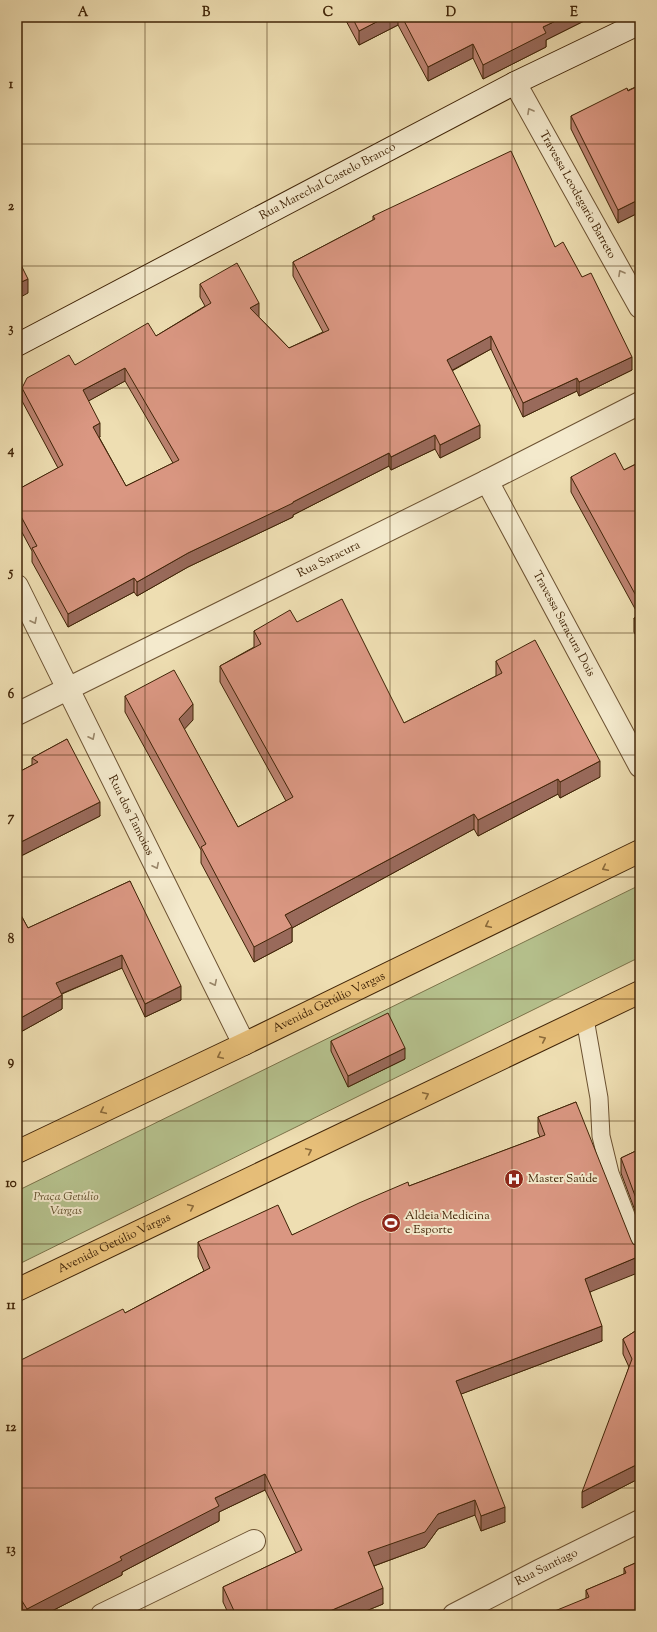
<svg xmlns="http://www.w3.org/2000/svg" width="657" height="1632" viewBox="0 0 657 1632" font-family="'Sorts Mill Goudy',serif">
	<rect width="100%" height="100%" fill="#eedeb2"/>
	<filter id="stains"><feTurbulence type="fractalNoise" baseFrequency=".005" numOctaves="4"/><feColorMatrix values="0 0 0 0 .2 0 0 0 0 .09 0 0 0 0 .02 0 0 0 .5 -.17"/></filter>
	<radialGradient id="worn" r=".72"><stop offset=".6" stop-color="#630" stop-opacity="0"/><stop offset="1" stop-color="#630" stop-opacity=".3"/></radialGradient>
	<path fill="#b6c28e" stroke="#7b734a" d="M 640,885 L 640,957 L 17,1265 L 17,1191 Z"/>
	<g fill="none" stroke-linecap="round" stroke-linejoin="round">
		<g stroke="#6c5232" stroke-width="19">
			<path id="lane" d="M 585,1019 L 599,1098 L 601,1136 L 610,1173 L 640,1252"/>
		</g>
		<g stroke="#6c5232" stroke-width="24">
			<g id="street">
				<path id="s1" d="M 515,83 L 640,307"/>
				<path id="s2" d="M 487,481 L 640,766"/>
				<path id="s3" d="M 17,586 L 244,1044"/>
				<path id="s4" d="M 17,714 L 487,481 L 640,403"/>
				<path d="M 102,1615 L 254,1541"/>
				<path id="s5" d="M 454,1615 L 539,1571 L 640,1521"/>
			</g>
		</g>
		<g stroke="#402407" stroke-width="24">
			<g id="secondary">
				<path id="s6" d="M 17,345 L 515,83 L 640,23"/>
			</g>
		</g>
		<g stroke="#402407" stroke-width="24">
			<g id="primary">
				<path id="s7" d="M 17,1152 L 244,1044 L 640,851"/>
				<path id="s8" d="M 17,1290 L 640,992"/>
			</g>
		</g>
		<use href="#lane" stroke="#f4eacd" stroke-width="17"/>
		<use href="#street" stroke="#f4eacd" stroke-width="22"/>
		<use href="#secondary" stroke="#f4eacd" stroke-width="22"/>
		<use href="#primary" stroke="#e7bf79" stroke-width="22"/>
	</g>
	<path fill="#bb8270" stroke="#402407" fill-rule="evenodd" d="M 344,17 L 592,17 L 546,40 L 546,47 L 483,79 L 473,58 L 428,81 L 398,25 L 359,45 Z
		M 640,85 L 640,218 L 638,213 L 618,223 L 571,129 L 571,116 Z
		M 373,216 L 555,247 L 632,370 L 579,396 L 577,391 L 523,417 L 491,349 L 452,371 L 480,438 L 440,458 L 435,449 L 391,470 L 389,466 L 293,515 L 293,517 L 188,567 L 137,596 L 134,592 L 68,627 L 32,562 L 32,551 L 17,523 L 17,490 L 58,468 L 22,401 L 22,388 L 75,365 L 156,336 L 205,306 L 200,297 L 200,284 L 259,317 L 289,348 L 323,332 L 293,276 L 293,262 L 373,220 ZM 125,381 L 173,463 L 126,486 L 99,437 L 100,437 L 88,401 Z
		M 640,462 L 640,643 L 634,632 L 634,618 L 639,616 L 571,492 L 571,477 L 624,470 Z
		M 297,622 L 404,723 L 496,676 L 496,661 L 600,777 L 560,798 L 558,794 L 478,836 L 474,829 L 292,928 L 292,942 L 254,962 L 201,863 L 201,850 L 125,712 L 125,696 L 193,720 L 184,729 L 238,827 L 286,801 L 220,682 L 220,666 L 254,647 L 254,631 Z
		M 67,739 L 100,816 L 17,858 L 17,773 L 32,765 L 32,758 Z
		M 130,881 L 181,1000 L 145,1017 L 122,968 L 62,994 L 62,1009 L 17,1034 L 17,908 L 28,928 Z
		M 331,1041 L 405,1059 L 348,1087 L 331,1051 Z
		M 576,1102 L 590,1292 L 602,1341 L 461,1394 L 505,1522 L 481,1531 L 475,1515 L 438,1529 L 425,1547 L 374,1566 L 383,1604 L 356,1615 L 229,1615 L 223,1602 L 223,1587 L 296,1553 L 265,1490 L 219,1512 L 219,1521 L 122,1572 L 122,1575 L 44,1615 L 17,1615 L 125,1313 L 204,1271 L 198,1257 L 198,1242 L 292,1235 L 409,1186 L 540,1137 L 538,1132 L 538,1117 Z
		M 640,1149 L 640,1224 L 621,1173 L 621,1158 Z
		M 640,1328 L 640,1478 L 582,1508 L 629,1367 L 623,1354 L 623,1339 Z
		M 640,1561 L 640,1615 L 586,1599 L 586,1590 L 624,1574 L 624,1568 Z"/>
	<path fill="#996a5b" stroke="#402407" d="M 386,17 L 398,17 L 398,25 L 359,45 L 359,31 Z
		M 564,17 L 592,17 L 546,40 L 546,47 L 483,79 L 483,65 L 543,27 Z
		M 473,44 L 473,58 L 428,81 L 428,67 Z
		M 638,200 L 638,213 L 618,223 L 618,210 Z
		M 28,279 L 28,293 L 17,299 L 17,284 Z
		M 259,303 L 259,317 L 250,322 L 250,308 Z
		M 491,336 L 491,349 L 447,373 L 447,360 Z
		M 632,357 L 632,370 L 579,396 L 579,382 Z
		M 125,368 L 125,381 L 83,404 L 83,390 Z
		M 577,378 L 577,391 L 523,417 L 523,403 Z
		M 100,423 L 100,437 L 93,441 L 93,427 Z
		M 480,425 L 480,438 L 440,458 L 440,445 Z
		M 435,435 L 435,449 L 391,470 L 391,457 Z
		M 389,453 L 389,466 L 293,515 L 293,517 L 188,567 L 137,596 L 137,582 L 188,553 L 293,502 Z
		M 134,578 L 134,592 L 68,627 L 68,614 Z
		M 193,704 L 193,720 L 179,735 L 179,719 Z
		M 600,761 L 600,777 L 560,798 L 560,782 Z
		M 558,779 L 558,794 L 478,836 L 478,820 Z
		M 100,802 L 100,816 L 17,858 L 17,844 Z
		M 474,814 L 474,829 L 292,928 L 292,942 L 254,962 L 254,947 L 285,915 Z
		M 122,955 L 122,968 L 56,996 L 56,983 Z
		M 181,986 L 181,1000 L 145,1017 L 145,1004 Z
		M 62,995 L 62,1009 L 17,1034 L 17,1020 Z
		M 405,1048 L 405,1059 L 348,1087 L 348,1076 Z
		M 640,1256 L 640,1272 L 585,1294 L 585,1279 Z
		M 602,1326 L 602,1341 L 456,1396 L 456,1381 Z
		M 640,1463 L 640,1478 L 582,1508 L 582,1492 Z
		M 265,1474 L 265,1490 L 219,1512 L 219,1521 L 122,1572 L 122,1575 L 44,1615 L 27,1615 L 27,1609 L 120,1557 L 215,1498 Z
		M 475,1500 L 475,1515 L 438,1529 L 425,1547 L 368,1568 L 368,1552 L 438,1514 Z
		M 505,1507 L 505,1522 L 481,1531 L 481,1516 Z
		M 383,1588 L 383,1604 L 356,1615 L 323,1615 L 323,1614 Z
		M 22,1601 L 22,1615 L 17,1615 L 17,1603 Z"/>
	<path fill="#da9782" stroke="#402407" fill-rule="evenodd" d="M 352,17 L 386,17 L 359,31 Z
		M 402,17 L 564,17 L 543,27 L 546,33 L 483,65 L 473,44 L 428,67 Z
		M 640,85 L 640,205 L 638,200 L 618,210 L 571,116 L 627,88 L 628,91 Z
		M 511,151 L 555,247 L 563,242 L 582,277 L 591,273 L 632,357 L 579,382 L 577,378 L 523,403 L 491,336 L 447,360 L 480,425 L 440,445 L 435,435 L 391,457 L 389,453 L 293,502 L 293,503 L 188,553 L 137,582 L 134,578 L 68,614 L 32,548 L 37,546 L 17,509 L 17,490 L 63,465 L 22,388 L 27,378 L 69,355 L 75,365 L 148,323 L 156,336 L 211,303 L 200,284 L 237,263 L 259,303 L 250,308 L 289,348 L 329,330 L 293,262 L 375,219 L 373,216 ZM 125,368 L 179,460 L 126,486 L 93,427 L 100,423 L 83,390 Z
		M 17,257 L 28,279 L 17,284 Z
		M 615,453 L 624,470 L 640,462 L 640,603 L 571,477 Z
		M 342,599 L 404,723 L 502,673 L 496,661 L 535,640 L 600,761 L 560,782 L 558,779 L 478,820 L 474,814 L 285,915 L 292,927 L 254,947 L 201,847 L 206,844 L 125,696 L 174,670 L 193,704 L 179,719 L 238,827 L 293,797 L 220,666 L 261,644 L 254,631 L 290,610 L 297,622 Z
		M 640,615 L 640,629 L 634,618 Z
		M 67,739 L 100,802 L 17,844 L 17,773 L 38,762 L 32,758 Z
		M 130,881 L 181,986 L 145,1004 L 122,955 L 56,983 L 62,995 L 17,1020 L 17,908 L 28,928 Z
		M 388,1013 L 405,1048 L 348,1076 L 331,1041 Z
		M 576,1102 L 631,1240 L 633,1244 L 638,1246 L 640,1246 L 640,1256 L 585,1279 L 602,1326 L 456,1381 L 505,1507 L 481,1516 L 475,1500 L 438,1514 L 425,1532 L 368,1552 L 383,1588 L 323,1614 L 323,1615 L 236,1615 L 223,1587 L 302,1550 L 265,1474 L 215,1498 L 219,1506 L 120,1557 L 122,1560 L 27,1609 L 22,1601 L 17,1603 L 17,1362 L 123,1309 L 125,1313 L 210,1268 L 198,1242 L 278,1205 L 292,1235 L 359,1203 L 408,1182 L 409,1186 L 545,1135 L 538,1117 Z
		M 640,1149 L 640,1209 L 621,1158 Z
		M 640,1328 L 640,1463 L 582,1492 L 632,1359 L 623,1339 Z
		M 640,1561 L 640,1615 L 545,1615 L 589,1597 L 586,1590 L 626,1573 L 624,1568 Z"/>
	<defs><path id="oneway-chevron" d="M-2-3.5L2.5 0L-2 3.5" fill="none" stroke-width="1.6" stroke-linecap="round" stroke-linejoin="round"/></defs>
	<g stroke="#9a876a">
		<use href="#oneway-chevron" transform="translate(530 111) rotate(-119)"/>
		<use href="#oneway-chevron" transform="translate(621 273) rotate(-119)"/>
		<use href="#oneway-chevron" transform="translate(34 621) rotate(63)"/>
		<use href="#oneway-chevron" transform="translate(92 737) rotate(64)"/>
		<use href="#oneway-chevron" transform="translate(156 866) rotate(64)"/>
		<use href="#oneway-chevron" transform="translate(214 983) rotate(64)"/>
	</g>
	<g stroke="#8b6a3a">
		<use href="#oneway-chevron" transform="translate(605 868) rotate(154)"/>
		<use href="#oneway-chevron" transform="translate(488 925) rotate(154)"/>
		<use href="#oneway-chevron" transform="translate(543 1039) rotate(-25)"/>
		<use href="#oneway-chevron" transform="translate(220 1056) rotate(155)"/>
		<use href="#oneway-chevron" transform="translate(426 1095) rotate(-25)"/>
		<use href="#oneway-chevron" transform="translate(103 1111) rotate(155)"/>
		<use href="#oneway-chevron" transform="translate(309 1151) rotate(-25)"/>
		<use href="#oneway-chevron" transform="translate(191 1207) rotate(-25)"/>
	</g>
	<path fill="none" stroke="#402407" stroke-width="1" stroke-opacity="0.55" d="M 145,17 L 145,1615M 267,17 L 267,1615M 390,17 L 390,1615M 512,17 L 512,1615M 17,144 L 640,144M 17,266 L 640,266M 17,388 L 640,388M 17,511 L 640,511M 17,633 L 640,633M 17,755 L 640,755M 17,877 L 640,877M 17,999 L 640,999M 17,1121 L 640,1121M 17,1244 L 640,1244M 17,1366 L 640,1366M 17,1488 L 640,1488"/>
	<defs>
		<g id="hospital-disc" transform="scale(1)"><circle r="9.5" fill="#8f2418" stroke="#f4eacd"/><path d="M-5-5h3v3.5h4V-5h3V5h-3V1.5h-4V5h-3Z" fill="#fff"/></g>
		<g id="stadium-disc" transform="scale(1)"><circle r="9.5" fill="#8f2418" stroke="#f4eacd"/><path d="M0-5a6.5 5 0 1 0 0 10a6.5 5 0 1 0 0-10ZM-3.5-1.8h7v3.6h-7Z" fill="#fff"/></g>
	</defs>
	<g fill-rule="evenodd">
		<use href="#hospital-disc" x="514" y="1179"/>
		<use href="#stadium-disc" x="391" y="1223"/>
	</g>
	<g text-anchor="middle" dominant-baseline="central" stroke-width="4" stroke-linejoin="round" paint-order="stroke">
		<g font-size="12" fill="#402407" stroke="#f4eacd">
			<text stroke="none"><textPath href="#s6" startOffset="351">Rua Marechal Castelo Branco</textPath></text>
			<text stroke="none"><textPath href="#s1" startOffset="128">Travessa Leodegario Barreto</textPath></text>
			<text stroke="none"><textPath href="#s4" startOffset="348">Rua Saracura</textPath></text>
			<text stroke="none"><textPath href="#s2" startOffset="162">Travessa Saracura Dois</textPath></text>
			<text stroke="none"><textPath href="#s3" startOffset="256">Rua dos Tamoios</textPath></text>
			<text stroke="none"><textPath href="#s7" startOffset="346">Avenida Getúlio Vargas</textPath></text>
			<text stroke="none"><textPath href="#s8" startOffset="108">Avenida Getúlio Vargas</textPath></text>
			<text stroke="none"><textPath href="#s5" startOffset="104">Rua Santiago</textPath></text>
		</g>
		<g font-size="12" fill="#402407" stroke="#f4eacd" text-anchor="start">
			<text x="528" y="1179">Master Saúde</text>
			<text x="405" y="1216">Aldeia Medicina<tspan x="405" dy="14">e Esporte</tspan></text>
		</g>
		<g font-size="12" font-style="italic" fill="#5e4c29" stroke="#f4eacd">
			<text x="66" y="1197">Praça Getúlio<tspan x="66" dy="14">Vargas</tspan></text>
		</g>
	</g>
	<rect width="657" height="1632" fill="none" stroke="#eedeb2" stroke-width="44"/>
	<rect x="22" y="22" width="613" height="1588" fill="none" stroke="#402407" stroke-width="1.5"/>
	<g font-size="13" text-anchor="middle" font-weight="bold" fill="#402407">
		<text x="83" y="16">A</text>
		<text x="206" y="16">B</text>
		<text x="328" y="16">C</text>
		<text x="451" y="16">D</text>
		<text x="574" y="16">E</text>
		<text x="11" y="88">1</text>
		<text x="11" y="210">2</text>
		<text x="11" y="332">3</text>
		<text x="11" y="454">4</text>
		<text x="11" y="576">5</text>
		<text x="11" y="698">6</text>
		<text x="11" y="821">7</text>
		<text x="11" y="943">8</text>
		<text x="11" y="1065">9</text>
		<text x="11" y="1187">10</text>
		<text x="11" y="1309">11</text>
		<text x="11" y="1431">12</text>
		<text x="11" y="1553">13</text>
	</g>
	<rect width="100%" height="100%" filter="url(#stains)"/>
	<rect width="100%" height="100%" fill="url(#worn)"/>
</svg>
